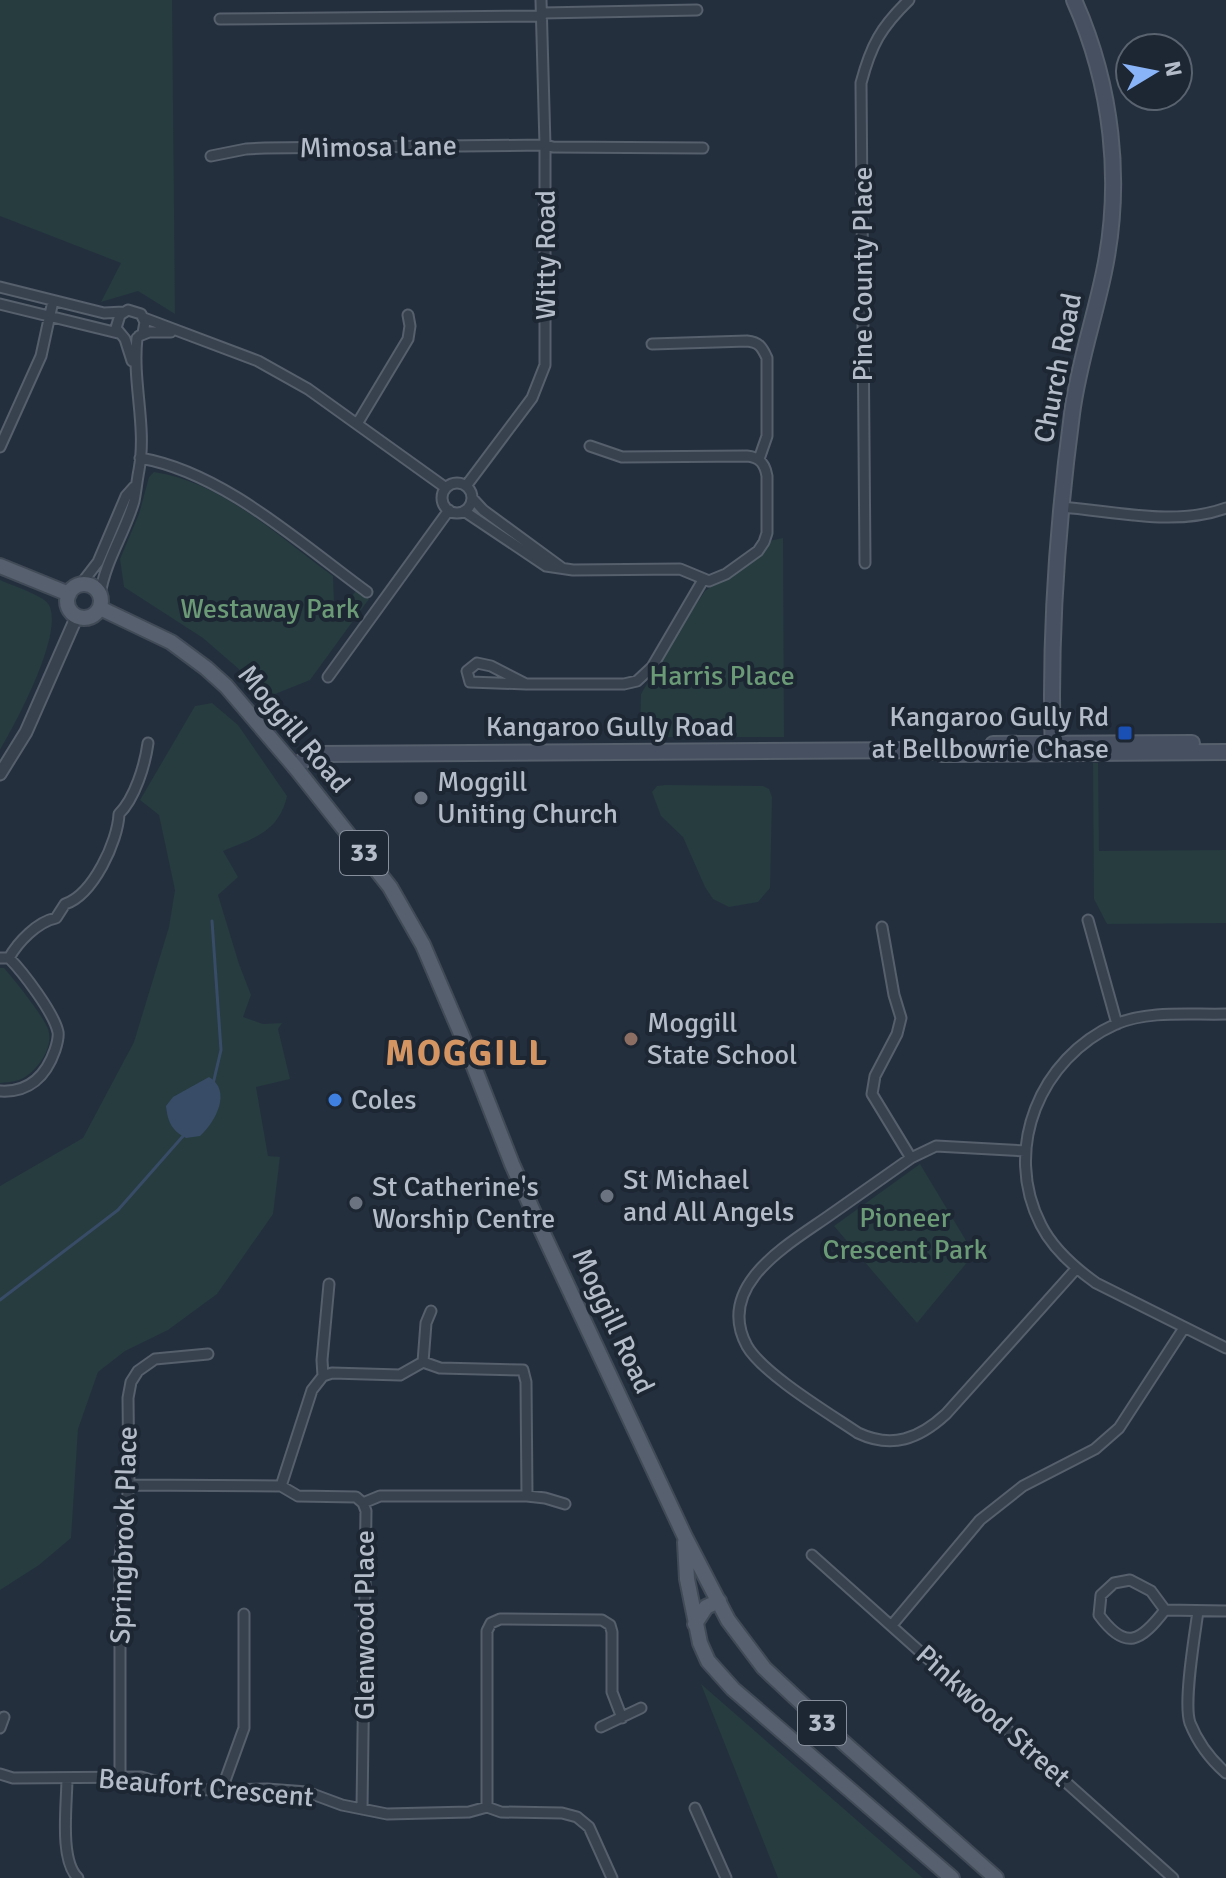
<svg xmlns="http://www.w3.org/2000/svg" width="1226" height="1878" viewBox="0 0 1226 1878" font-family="Signika,sans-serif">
	<rect width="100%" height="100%" fill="#242f3e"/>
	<path fill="#263c3f" d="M 0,0 L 172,0 L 175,314 L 138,291 L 101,302 L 121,263 L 0,216 Z
		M 154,472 C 222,482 279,537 333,576 L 334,602 L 342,607 L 356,591 L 369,599 L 310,680 L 270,696 L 203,638 L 124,587 L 120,559 L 139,514 L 149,477 Z
		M 783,538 L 784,737 L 640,737 L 641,694 L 669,646 L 705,591 L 763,551 L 769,541 Z
		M 0,580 C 11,585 45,596 49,605 C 64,634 16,723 0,750 Z
		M 212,703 L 238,725 L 287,796 C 279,832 254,838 223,851 L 238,877 L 218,895 L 239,964 L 251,995 L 243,1017 L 263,1024 L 282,1023 L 278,1029 L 290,1079 L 256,1087 L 268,1156 L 280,1157 L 273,1214 L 217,1294 L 168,1330 L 125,1351 L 98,1372 L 78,1429 L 71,1538 L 39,1565 L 0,1590 L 0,1186 L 83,1138 L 134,1042 L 169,927 L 175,890 L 159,815 L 140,800 L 195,706 Z
		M 1093,763 L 1098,763 L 1099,851 L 1226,850 L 1226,923 L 1107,924 L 1094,899 Z
		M 665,785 L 763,786 L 769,789 L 772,797 L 770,888 L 758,902 L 729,907 L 713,899 L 705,887 L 683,837 L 661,816 L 652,792 L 657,786 Z
		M 0,968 L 4,968 C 14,979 44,1017 48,1029 C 55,1048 35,1074 19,1080 C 13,1082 6,1082 0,1083 Z
		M 920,1164 L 974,1254 L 917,1323 L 834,1226 Z
		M 701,1684 L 923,1878 L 778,1878 Z"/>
	<path fill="#394c67" d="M 209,1077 C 232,1091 216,1121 200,1136 L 186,1138 C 171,1130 168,1122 166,1106 L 173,1097 Z"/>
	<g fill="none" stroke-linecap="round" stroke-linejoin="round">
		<path stroke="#394c67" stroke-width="3" d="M 212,921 L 221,1050 L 213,1084
			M 0,1300 L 118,1210 L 184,1135"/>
		<g stroke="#565f6c" stroke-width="13">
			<path id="minor" d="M 542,13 L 697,10
				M 220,19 L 542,16
				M 211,156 L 246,149 L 265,148 L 545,145 L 553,147 L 703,148
				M 0,287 L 104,313 L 124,312
				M 0,304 L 118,333
				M 144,318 L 258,361 L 308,389 L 446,488
				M 139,336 L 149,332 L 171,332
				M 652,344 L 747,341 C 759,342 762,347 767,358 L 767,436 L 759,459
				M 132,361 L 125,339 L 116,328 L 120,315 L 128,310 L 141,314 L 145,322 L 143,333
				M 357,424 L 408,339 L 410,326 L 408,315
				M 0,447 L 41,356 L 53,301
				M 140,458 C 223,472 301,544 367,592
				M442 498a15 15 0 1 1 30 0a15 15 0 1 1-30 0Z
				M 466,486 L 532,398 L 545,365 L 545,145 L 541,0
				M 472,498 L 483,510 L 562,568
				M 1061,507 C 1115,511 1174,527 1226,508
				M 464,511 L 546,566 L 573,570 L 680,569 L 709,581 L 726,574 L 758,551 L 764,542 L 767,533 L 767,476 C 765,464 760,457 747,456 L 622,457 L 590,446
				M 865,563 L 861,83 C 871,45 881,27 909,0
				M 81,584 L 98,562 L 126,496 L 134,487
				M 100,595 C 105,561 125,533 134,501 C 136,491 137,480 139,470 C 147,426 132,382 137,338
				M 477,663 L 491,666 L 526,684 L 470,682 L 467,671 Z
				M 328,677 L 449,510
				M 526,684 L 624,684 L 637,681 L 652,667 L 703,580
				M 1088,920 L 1117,1024
				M 882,927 L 894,995 L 901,1018 L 897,1034 L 875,1076 L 872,1094 L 911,1158
				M 0,958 L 9,958 C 18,942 37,922 56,918 L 65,904 C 93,895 118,841 119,814 C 135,798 145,765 148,743
				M 1226,1014 C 1191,1015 1149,1010 1116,1024 C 1040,1058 1002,1149 1041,1225 C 1053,1249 1075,1268 1096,1283 L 1226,1348
				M 0,1091 C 29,1093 46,1076 55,1050 C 57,1044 59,1038 58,1032 C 54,1013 23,972 9,958
				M 1026,1151 L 936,1146 L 911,1158 C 884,1177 857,1196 830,1215 C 789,1244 714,1285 747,1346 C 763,1374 830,1414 858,1433 C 892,1449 919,1439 946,1414 L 1076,1269
				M 423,1362 L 426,1323 L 431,1311
				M 323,1376 L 312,1390 L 281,1486 L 298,1496 L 356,1497 L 363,1503 L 366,1511 L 362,1809
				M 323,1376 L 332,1373 L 400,1375 L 423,1362 L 440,1368 L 523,1370 L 526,1382 L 527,1496
				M 323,1376 L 322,1360 L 329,1284
				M 129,1485 L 281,1486
				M 363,1503 L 380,1496 L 527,1496 L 545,1498 L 565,1504
				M 812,1555 L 1173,1878
				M 1130,1580 L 1151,1591 L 1165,1610 C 1141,1641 1126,1652 1099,1615 L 1101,1595 L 1114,1583 Z
				M 1165,1610 L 1226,1611
				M 1198,1611 C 1195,1634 1183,1703 1190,1723 C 1198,1743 1210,1759 1226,1773
				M 892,1625 L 980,1520 L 1023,1486 L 1095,1449 L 1119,1428 L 1184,1328
				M 601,1727 L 641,1708
				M 0,1728 L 4,1717
				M 0,1774 L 13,1778 L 141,1777 L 186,1790 L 267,1789 L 307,1792 L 342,1805 L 387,1814 L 469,1812 L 487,1807 L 501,1812 L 562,1813 L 577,1817 L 589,1827 L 612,1878
				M 120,1776 L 120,1557 L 129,1485 L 128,1398 L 131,1382 L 138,1371 L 155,1359 L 208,1354
				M 67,1778 C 67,1804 59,1860 78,1878
				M 222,1789 L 244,1728 L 244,1614
				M 487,1807 L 487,1631 L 491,1623 L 500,1619 L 602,1620 L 610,1625 L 612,1632 L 612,1692 L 622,1718
				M 695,1808 L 726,1878"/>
		</g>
		<g stroke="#565f6c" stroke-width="15">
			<path id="tertiary" d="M 0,774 L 26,732 L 77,616"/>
		</g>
		<g stroke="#565f6c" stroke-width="18">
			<path id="secondary" d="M 993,744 L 1192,743
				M 1053,753 C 1049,639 1057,527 1072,414 C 1078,366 1094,320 1104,272 C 1123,181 1112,85 1074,0
				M 295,767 L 309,756 L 320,754 L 929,750 L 943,754 L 1226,752"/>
		</g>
		<g stroke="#414a57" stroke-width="18">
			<path id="primary" d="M 0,566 L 69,594
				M67 601a17 17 0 1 1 34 0a17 17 0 1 1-34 0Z
				M 100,608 L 171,642 L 206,668 L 226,686 L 295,767 L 390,887 L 423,945 L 462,1036 L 512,1164 L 541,1229 L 685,1537 L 728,1620 L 764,1668 L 843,1742 L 996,1878
				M 685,1542 L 687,1579 L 700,1643 L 708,1661 L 733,1689 L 952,1878
				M 695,1624 L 706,1607 L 719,1601"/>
		</g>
		<use href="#minor" stroke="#38414e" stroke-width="9"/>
		<use href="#tertiary" stroke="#38414e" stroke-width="11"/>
		<use href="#secondary" stroke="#465061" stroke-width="14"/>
		<use href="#primary" stroke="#56606e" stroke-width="14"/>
	</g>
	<rect fill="#1a4fb4" stroke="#1d2633" stroke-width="3" x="1117" y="725" width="16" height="16" rx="4"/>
	<g fill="#6b7280" stroke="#1d2633" stroke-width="3">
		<circle cx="421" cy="798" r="8"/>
		<circle cx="607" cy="1196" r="8"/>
		<circle cx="356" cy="1203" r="8"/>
	</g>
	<circle fill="#8d6e63" stroke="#1d2633" stroke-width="3" cx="631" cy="1039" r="8"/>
	<circle fill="#3f7fe0" stroke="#1d2633" stroke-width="3" cx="335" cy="1100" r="8"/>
	<g text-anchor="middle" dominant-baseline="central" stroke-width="8" stroke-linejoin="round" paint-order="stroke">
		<g fill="#1d2633" stroke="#878f9c" stroke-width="2">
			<rect x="340" y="831" width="48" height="44" rx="6"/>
			<rect x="798" y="1701" width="48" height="44" rx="6"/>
		</g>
		<g font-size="26" font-weight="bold" fill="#b4bcc9">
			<text x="364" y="853">33</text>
			<text x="822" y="1723">33</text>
		</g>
		<g font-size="28" fill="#b4bcc9" stroke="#1d2633">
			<text transform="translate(378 147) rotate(-1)">Mimosa Lane</text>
			<text transform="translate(546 255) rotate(-90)">Witty Road</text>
			<text transform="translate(863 274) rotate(-90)">Pine County Place</text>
			<text transform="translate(1058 368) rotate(-79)">Church Road</text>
			<text x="610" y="727">Kangaroo Gully Road</text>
			<text transform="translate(294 729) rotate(50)">Moggill Road</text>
			<text transform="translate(613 1321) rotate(65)">Moggill Road</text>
			<text transform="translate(124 1535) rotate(-88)">Springbrook Place</text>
			<text transform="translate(365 1625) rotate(-90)">Glenwood Place</text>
			<text transform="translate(993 1716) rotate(42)">Pinkwood Street</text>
			<text transform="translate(206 1788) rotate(5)">Beaufort Crescent</text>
		</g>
		<g font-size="28" fill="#6b9a76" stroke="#1d2633">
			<text x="270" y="609">Westaway Park</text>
			<text x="722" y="676">Harris Place</text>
			<text x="905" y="1218">Pioneer<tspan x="905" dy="32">Crescent Park</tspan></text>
		</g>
		<g font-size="28" fill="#b4bcc9" stroke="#1d2633" text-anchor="start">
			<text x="1109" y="717" text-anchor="end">Kangaroo Gully Rd<tspan x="1109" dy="32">at Bellbowrie Chase</tspan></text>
			<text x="437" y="782">Moggill<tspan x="437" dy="32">Uniting Church</tspan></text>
			<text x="647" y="1023">Moggill<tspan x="647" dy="32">State School</tspan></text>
			<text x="351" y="1100">Coles</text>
			<text x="623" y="1180">St Michael<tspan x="623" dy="32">and All Angels</tspan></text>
			<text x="372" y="1187">St Catherine's<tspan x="372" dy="32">Worship Centre</tspan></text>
		</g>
		<g font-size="36" font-weight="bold" letter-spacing="2" fill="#d59563" stroke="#1d2633">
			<text x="467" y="1053">MOGGILL</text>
		</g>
	</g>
	<g transform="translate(1154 72) rotate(80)"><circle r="38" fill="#1d2633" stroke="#59626f" stroke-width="2"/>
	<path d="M0-6L14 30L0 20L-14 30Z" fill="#8ab4f8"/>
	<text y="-12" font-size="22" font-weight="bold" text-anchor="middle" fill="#b4bcc9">N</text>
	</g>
</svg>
